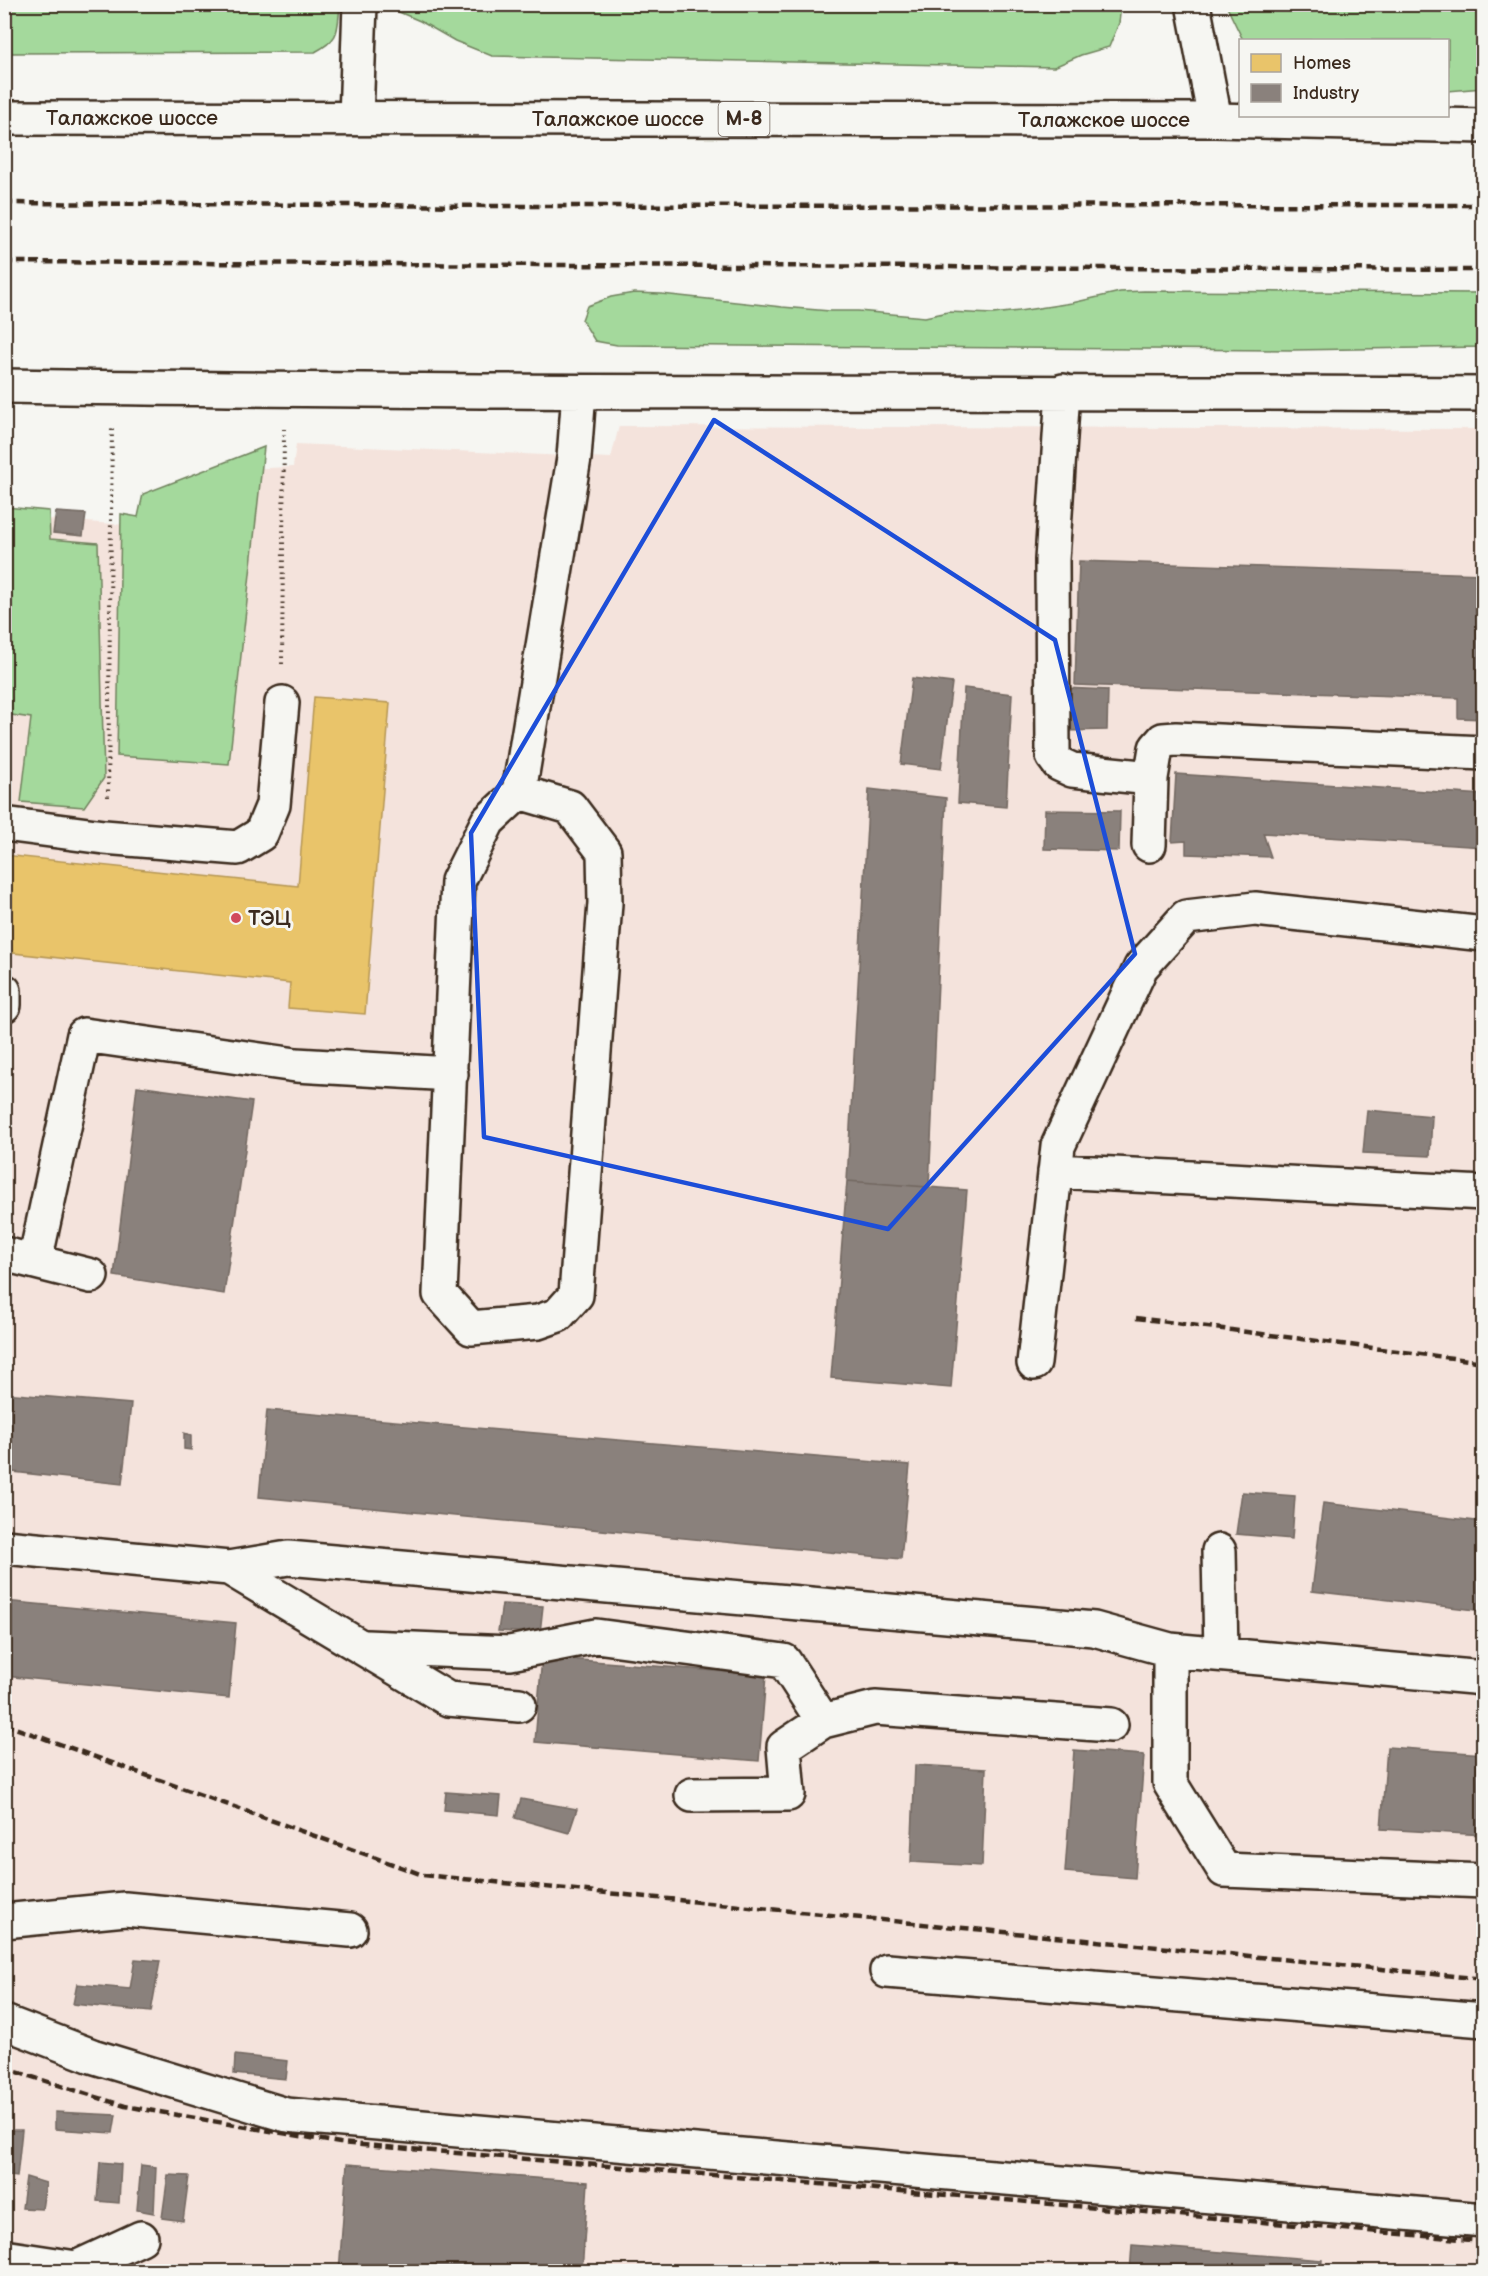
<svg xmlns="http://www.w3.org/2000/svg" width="1488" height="2276" viewBox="0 0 1488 2276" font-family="'Balsamiq Sans',sans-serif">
	<rect width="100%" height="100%" fill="#f6f6f2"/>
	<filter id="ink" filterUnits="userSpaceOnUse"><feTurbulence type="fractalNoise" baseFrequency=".0167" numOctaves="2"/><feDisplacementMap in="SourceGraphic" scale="12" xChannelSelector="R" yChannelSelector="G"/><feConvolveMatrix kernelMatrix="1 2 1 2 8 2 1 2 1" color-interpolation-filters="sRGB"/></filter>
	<g filter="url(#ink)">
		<path fill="#f4e3dc" d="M 619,426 L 1483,429 L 1483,2271 L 5,2271 L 4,516 L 141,526 L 242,469 L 293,467 L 296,444 L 611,458 Z"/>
		<path fill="#a4d99c" stroke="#70825d" stroke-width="1.5" d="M 4,5 L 5,4 L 340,5 C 337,31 341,38 315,52 L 5,53 Z
			M 392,5 L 1121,5 L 1119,23 L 1109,47 L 1081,55 L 1054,67 L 492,56 L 455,41 L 420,21 L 399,12 Z
			M 1226,5 L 1483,5 L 1483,88 L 1448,91 L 1448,40 L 1243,40 Z
			M 1144,291 L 1483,293 L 1483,347 L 1293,350 L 617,345 L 595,341 L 582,320 L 587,306 L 611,297 L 634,293 L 661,294 L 782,307 L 830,311 L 858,311 L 925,317 L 948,312 L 993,314 L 1019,311 L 1072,303 L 1120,292 Z
			M 264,447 L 229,764 L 117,756 L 121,514 L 138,517 L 143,494 Z
			M 5,507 L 49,511 L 50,539 L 98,543 L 104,778 L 84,807 L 21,802 L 31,718 L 5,714 Z"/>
		<path fill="#e9c46a" stroke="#b59653" stroke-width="1.5" d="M 314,697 L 390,703 L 365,1014 L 288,1008 L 290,983 L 4,952 L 4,855 L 298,886 Z"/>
		<path fill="#8a817c" stroke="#726760" stroke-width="1.5" d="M 56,512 L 86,514 L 83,536 L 53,533 Z
			M 1079,561 L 1484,574 L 1484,719 L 1458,718 L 1458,698 L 1075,685 Z
			M 912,678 L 952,683 L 941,769 L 901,764 Z
			M 964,688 L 1012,694 L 1006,807 L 958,803 Z
			M 1065,688 L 1108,690 L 1107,730 L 1064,731 Z
			M 1176,774 L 1484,795 L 1484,847 L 1263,833 L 1271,857 L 1186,854 L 1186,841 L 1172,842 Z
			M 869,789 L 946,798 L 929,1187 L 847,1181 Z
			M 1045,810 L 1120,811 L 1119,851 L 1044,849 Z
			M 137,1086 L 252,1102 L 224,1294 L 114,1276 Z
			M 1367,1110 L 1432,1116 L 1430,1156 L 1363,1153 Z
			M 847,1181 L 967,1190 L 951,1388 L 831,1378 Z
			M 4,1393 L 131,1404 L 122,1484 L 4,1471 Z
			M 267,1410 L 910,1465 L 901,1559 L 259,1497 Z
			M 184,1433 L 191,1435 L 191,1450 L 184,1449 Z
			M 1242,1492 L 1295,1496 L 1292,1539 L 1236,1534 Z
			M 1323,1503 L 1484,1522 L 1484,1611 L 1312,1591 Z
			M 4,1601 L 236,1623 L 229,1698 L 4,1676 Z
			M 502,1604 L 543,1606 L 540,1633 L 498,1631 Z
			M 542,1657 L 766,1675 L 759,1761 L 535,1742 Z
			M 1387,1747 L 1484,1754 L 1484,1835 L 1381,1829 Z
			M 1074,1750 L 1144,1755 L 1135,1878 L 1065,1872 Z
			M 915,1765 L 986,1769 L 982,1866 L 911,1862 Z
			M 446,1792 L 501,1796 L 499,1815 L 444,1810 Z
			M 521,1799 L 577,1809 L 569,1833 L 515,1818 Z
			M 135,1959 L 160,1961 L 151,2012 L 73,2004 L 77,1984 L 130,1989 Z
			M 235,2055 L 288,2061 L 286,2079 L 234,2074 Z
			M 55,2112 L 116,2115 L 113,2133 L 55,2129 Z
			M 4,2130 L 22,2130 L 17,2177 L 4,2175 Z
			M 100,2162 L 121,2164 L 119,2203 L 97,2201 Z
			M 347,2164 L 588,2182 L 582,2272 L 339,2272 Z
			M 141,2165 L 156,2167 L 154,2213 L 137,2210 Z
			M 168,2175 L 189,2176 L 183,2221 L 162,2218 Z
			M 26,2177 L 46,2183 L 42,2209 L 22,2208 Z
			M 1132,2245 L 1322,2260 L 1321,2272 L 1130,2272 Z"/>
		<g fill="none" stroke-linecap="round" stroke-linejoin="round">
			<g stroke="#3b2a1e" stroke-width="38">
				<path id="minor" d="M 1193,4 L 1215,120
					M 356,118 L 360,4
					M 4,386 C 497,394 991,391 1484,394
					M 1063,391 L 1052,560 L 1053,756 L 1059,764 L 1072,770 L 1151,778
					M 519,792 L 570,807 L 604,852 L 605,903 L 576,1295 L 558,1315 L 538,1322 L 471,1328 L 440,1294 L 458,881 L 488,821 L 519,792 L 574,458 L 579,392
					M 4,824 L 104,837 L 238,848 L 261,834 L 273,805 L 282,703
					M 1149,845 L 1151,778 L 1156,748 L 1163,740 L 1176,739 L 1484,753
					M 4,991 L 4,1005
					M 1055,1171 L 1484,1193
					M 4,1254 L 91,1276
					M 35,1261 L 84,1035 L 296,1065 L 451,1074
					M 1034,1363 L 1058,1146 L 1141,967 L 1186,917 L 1255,909 L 1484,934
					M 4,1547 L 229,1568 L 448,1699 L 519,1705
					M 1219,1551 L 1221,1654
					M 229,1568 L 288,1558 L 1094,1629 L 1170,1650 L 1484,1678
					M 366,1647 L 510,1653 L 596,1636 L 784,1661 L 823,1721
					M 1170,1650 L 1170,1783 L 1224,1870 L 1484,1881
					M 692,1795 L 788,1794 L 784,1747 L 823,1721 L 875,1708 L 1111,1725
					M 4,1921 L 125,1909 L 350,1930
					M 887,1971 L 1484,2020
					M 4,2022 L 92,2056 L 286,2115 L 1484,2220
					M 4,2257 L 76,2268 L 141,2238"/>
			</g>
			<g stroke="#3b2a1e" stroke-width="38">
				<path id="major" d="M 4,118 L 1215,120 L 1484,126"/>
			</g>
			<path stroke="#3b2a1e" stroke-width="4" stroke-dasharray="1.5 4.5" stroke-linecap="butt" d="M 282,664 L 284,429
				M 5,786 L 9,756
				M 108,797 L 112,427"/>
			<use href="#minor" stroke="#f6f6f2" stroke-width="33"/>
			<use href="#major" stroke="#f6f6f2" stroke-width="33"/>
			<path stroke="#3b2a1e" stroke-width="4.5" stroke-dasharray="9 4.5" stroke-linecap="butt" d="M 4,203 L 506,206 L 1484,205
				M 4,262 L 1484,270
				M 1136,1318 L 1484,1362
				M 4,1724 L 423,1875 L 1484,1979
				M 4,2068 L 125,2106 L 340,2143 L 1484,2241"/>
		</g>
	</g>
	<path fill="none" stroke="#1d4ed8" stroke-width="4.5" stroke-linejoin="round" d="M 714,420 L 1055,640 L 1135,954 L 888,1229 L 484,1137 L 471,833 Z"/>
	<circle fill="#d1495b" stroke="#f6f6f2" stroke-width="2" cx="236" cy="918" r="6"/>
	<g text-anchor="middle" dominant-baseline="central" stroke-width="6" stroke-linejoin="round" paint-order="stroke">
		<rect fill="#f6f6f2" stroke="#73675e" stroke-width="1.5" x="718.5" y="102" width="51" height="34" rx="4.5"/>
		<g font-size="20" font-weight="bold" fill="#3b2a1e">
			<text x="744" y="119">М-8</text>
		</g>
		<g font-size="21" fill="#3b2a1e" stroke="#f6f6f2">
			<text x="132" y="118">Талажское шоссе</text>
			<text x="618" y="119">Талажское шоссе</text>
			<text x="1104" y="120">Талажское шоссе</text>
		</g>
		<g font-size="21" font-weight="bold" fill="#3b2a1e" stroke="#f6f6f2" text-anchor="start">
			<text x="248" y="918">ТЭЦ</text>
		</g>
	</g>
	<rect width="1488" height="2276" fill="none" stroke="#f6f6f2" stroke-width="24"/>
	<rect x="12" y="12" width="1464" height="2252" fill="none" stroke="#3b2a1e" stroke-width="2" filter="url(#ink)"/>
	<rect x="1239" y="39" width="210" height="78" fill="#f6f6f2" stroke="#aba49d" stroke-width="1.5"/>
	<rect x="1251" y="54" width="30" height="18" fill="#e9c46a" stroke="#aba49d" stroke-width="1.5"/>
	<text x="1293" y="69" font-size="18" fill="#3b2a1e">Homes</text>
	<rect x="1251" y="84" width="30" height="18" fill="#8a817c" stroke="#aba49d" stroke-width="1.5"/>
	<text x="1293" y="99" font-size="18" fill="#3b2a1e">Industry</text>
</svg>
